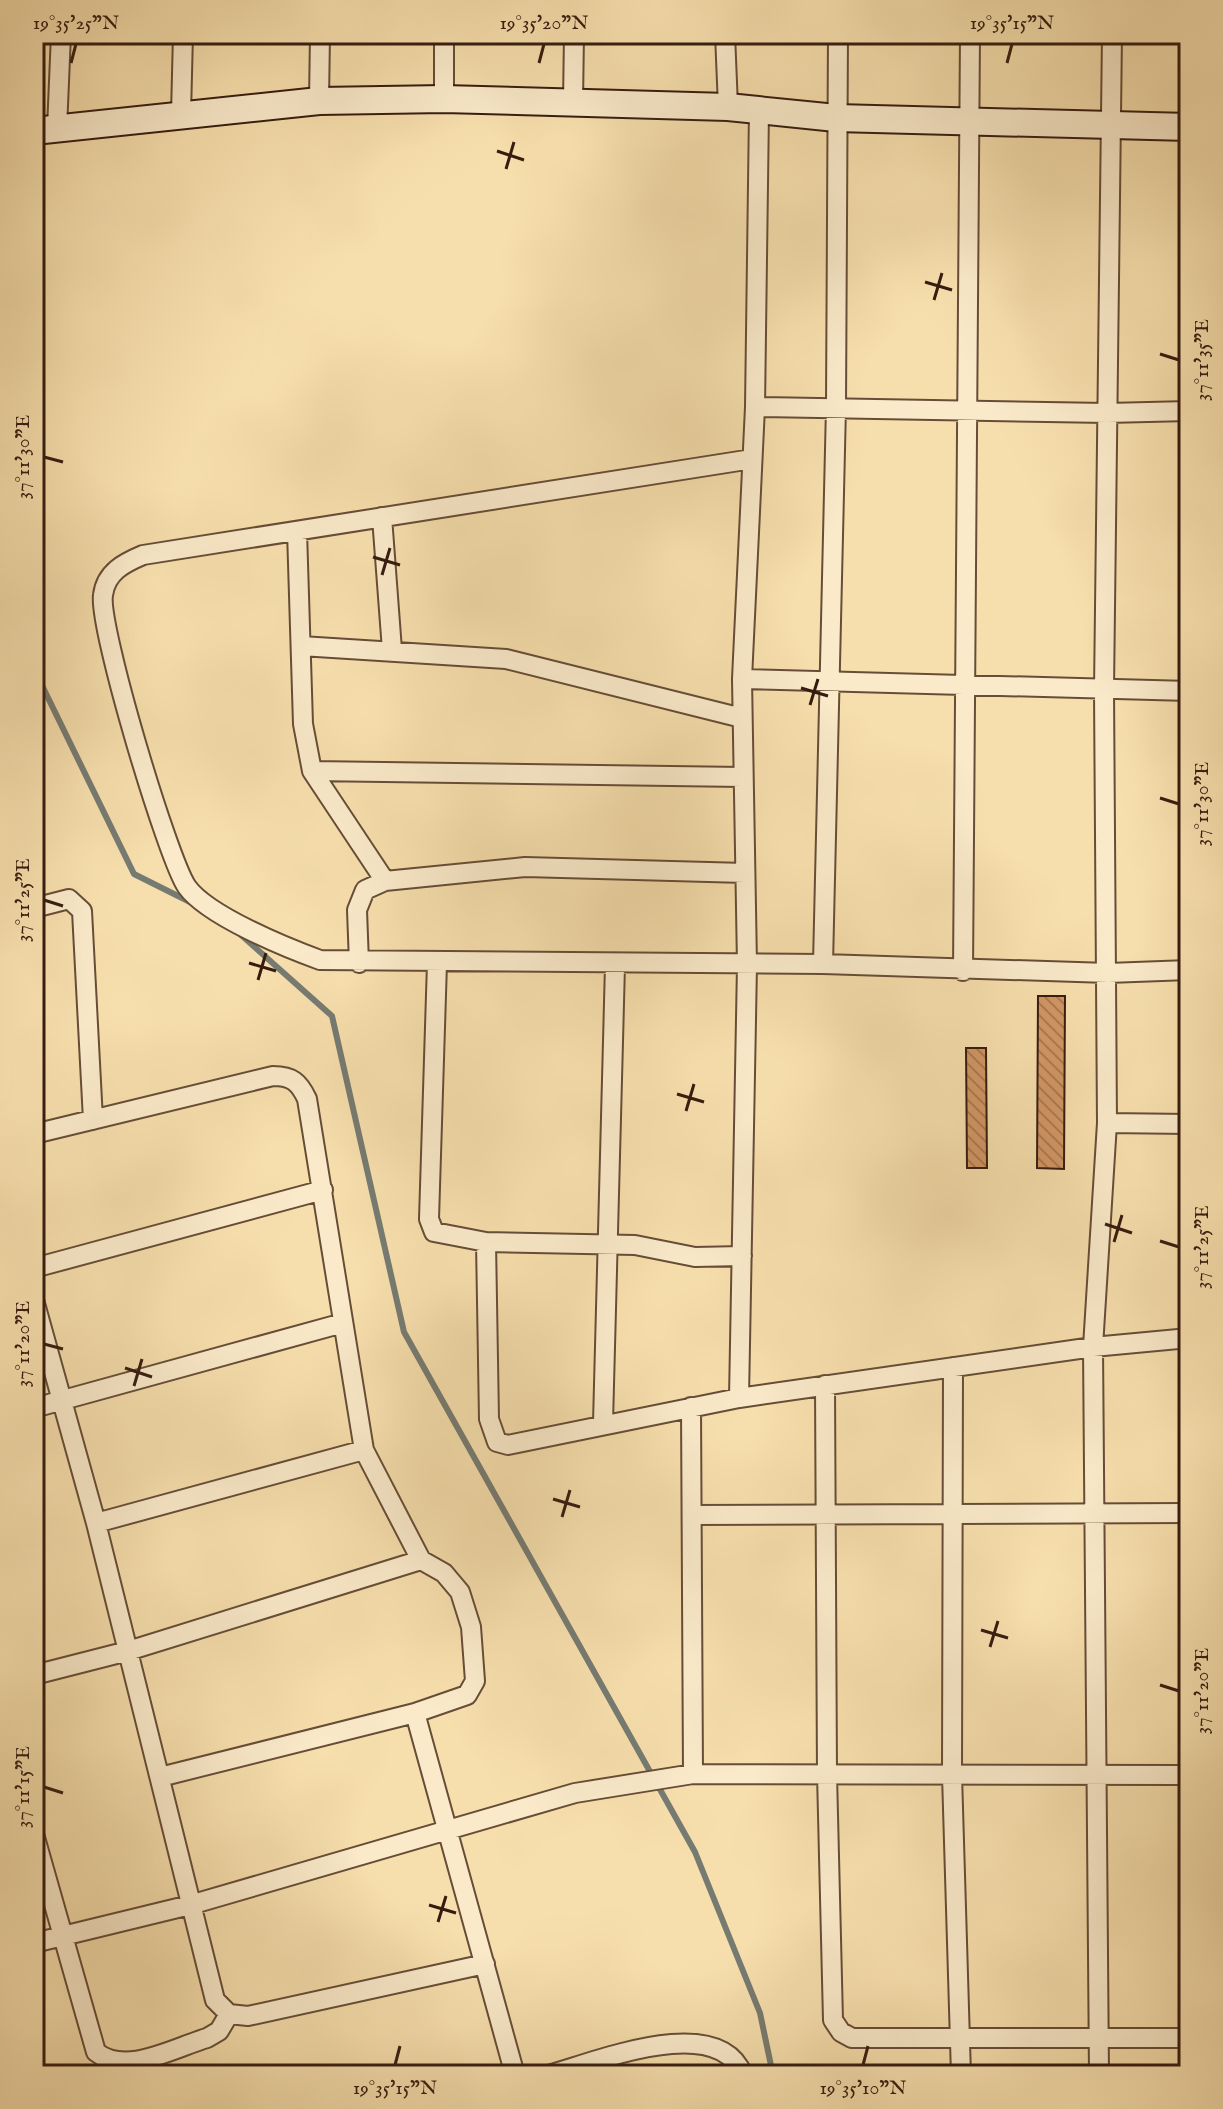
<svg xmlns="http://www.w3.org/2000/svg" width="1223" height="2109" viewBox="0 0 1223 2109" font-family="'IM FELL English',serif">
	<defs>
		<pattern id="building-back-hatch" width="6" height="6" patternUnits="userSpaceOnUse" patternTransform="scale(2)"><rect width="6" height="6" fill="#d29665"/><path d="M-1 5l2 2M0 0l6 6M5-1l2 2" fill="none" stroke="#ab7a52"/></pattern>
	</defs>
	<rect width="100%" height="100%" fill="#f7dfad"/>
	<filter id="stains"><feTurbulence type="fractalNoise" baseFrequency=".0025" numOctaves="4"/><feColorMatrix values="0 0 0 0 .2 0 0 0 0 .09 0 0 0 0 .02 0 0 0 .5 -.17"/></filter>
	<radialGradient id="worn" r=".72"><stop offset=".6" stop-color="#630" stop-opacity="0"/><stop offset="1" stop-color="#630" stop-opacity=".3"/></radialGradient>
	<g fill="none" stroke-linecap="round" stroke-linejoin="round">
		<path stroke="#767b72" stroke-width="6" d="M 34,669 L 134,874 L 194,904
			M 240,934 L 332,1016 L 404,1332 L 695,1852 L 760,2013 L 773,2075"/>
	</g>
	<path fill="url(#building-back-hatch)" stroke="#361c10" stroke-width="2" d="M 1038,996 L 1065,996 L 1064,1169 L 1037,1168 Z
		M 966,1048 L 986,1048 L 987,1168 L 967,1168 Z"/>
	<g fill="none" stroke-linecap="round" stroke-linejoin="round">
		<g stroke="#664d37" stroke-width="22">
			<path id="street" d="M 725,34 L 728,107
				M 444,99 L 444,34
				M 319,101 L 320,34
				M 573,102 L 574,34
				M 181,114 L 183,34
				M 57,129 L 61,34
				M 755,407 L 1107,413 L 1189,411
				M 752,459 L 143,555 C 124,563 106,572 103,595 C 98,627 168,860 187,887 C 208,916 287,948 320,960 L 823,964 L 1108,973 L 1189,970
				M 382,517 L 392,650
				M 297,531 L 303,724 L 312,771 L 385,881
				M 301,646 L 506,659 L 742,718
				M 742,679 L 1189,691
				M 312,771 L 743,777
				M 34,908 L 69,899 L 82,911 L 93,1120
				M 359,963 L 357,910 L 365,890 L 385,881 L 525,867 L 745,873
				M 437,963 L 429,1219 L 434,1232 L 486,1242 L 635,1245 L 695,1257 L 742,1256
				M 823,964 L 836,407 L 838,34
				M 963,971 L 970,34
				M 1107,1123 L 1189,1124
				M 34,1134 L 273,1076 C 292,1076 299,1082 307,1099 L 364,1450 L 421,1560 L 444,1573 L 460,1592 L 471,1627 L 475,1681 L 467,1695 L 415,1713
				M 486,1242 L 489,1419 L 497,1442 L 508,1445 L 739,1398 L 1093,1347 L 1189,1338
				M 34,1268 L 323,1190
				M 34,1300 L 96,1523 L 215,2000 L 229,2014 L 248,2016 L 485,1964
				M 953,1367 L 952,1775 L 961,2075
				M 825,1385 L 827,1774 L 833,2020 L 841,2032 L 852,2038 L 1189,2038
				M 739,1398 L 747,965 L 742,679 L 755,407 L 759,110
				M 691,1407 L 693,1774
				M 34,1408 L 343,1323
				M 603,1423 L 615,965
				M 692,1515 L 1189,1513
				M 96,1523 L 364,1450
				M 34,1675 L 128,1651 L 421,1560
				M 160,1777 L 415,1713 L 515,2075
				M 34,1834 L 96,2052 C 126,2076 173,2048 207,2038 L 219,2031 L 229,2014
				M 34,1943 L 190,1905 L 575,1793 L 693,1774 L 1189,1775
				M 548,2075 C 596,2062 718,2011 743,2075
				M 1099,2075 L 1093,1347 L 1107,1123 L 1104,690 L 1112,34"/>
		</g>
		<g stroke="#361c10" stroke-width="30">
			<path id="secondary" d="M 34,131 L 319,101 L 444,99 L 728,107 L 836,118 L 1189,127"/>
		</g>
		<use href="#street" stroke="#faeaca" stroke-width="18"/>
		<use href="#secondary" stroke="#faeaca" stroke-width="26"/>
	</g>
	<path fill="none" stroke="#361c10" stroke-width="3" d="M 71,63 L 76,44M 539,63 L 544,44M 1007,63 L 1012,44M 497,151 L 524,160M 506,169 L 514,142M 925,282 L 952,290M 934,300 L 942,273M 1160,354 L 1179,360M 44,457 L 63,462M 373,557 L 400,565M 382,575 L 390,548M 801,688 L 828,696M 810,705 L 818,679M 1160,798 L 1179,804M 44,900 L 63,906M 249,963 L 276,971M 258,980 L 266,953M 677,1094 L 704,1102M 686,1111 L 694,1084M 1105,1224 L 1132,1233M 1160,1241 L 1179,1247M 1114,1242 L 1122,1215M 44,1344 L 63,1349M 125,1368 L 152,1377M 134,1386 L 142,1359M 553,1499 L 580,1507M 562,1517 L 570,1490M 981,1630 L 1008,1638M 990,1647 L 998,1621M 1160,1685 L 1179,1691M 44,1787 L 63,1793M 429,1905 L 456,1913M 438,1922 L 446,1896M 395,2065 L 400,2046M 863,2065 L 868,2046"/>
	<rect width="1223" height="2109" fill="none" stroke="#f7dfad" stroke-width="88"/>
	<rect x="44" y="44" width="1135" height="2021" fill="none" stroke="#361c10" stroke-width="3"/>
	<g font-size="20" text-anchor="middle" fill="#361c10">
		<text x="76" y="29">19°35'25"N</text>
		<text x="544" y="29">19°35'20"N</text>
		<text x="1012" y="29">19°35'15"N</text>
		<text transform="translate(1201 360) rotate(-90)" y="7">37°11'35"E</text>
		<text transform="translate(22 457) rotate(-90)" y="7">37°11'30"E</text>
		<text transform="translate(1201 804) rotate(-90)" y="7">37°11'30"E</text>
		<text transform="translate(22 900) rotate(-90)" y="7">37°11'25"E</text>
		<text transform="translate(1201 1247) rotate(-90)" y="7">37°11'25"E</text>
		<text transform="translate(22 1344) rotate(-90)" y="7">37°11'20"E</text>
		<text transform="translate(1201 1691) rotate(-90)" y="7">37°11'20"E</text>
		<text transform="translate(22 1787) rotate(-90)" y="7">37°11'15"E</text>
		<text x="395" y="2094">19°35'15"N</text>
		<text x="863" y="2094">19°35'10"N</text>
	</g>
	<rect width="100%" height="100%" filter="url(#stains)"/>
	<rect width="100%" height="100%" fill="url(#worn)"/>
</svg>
